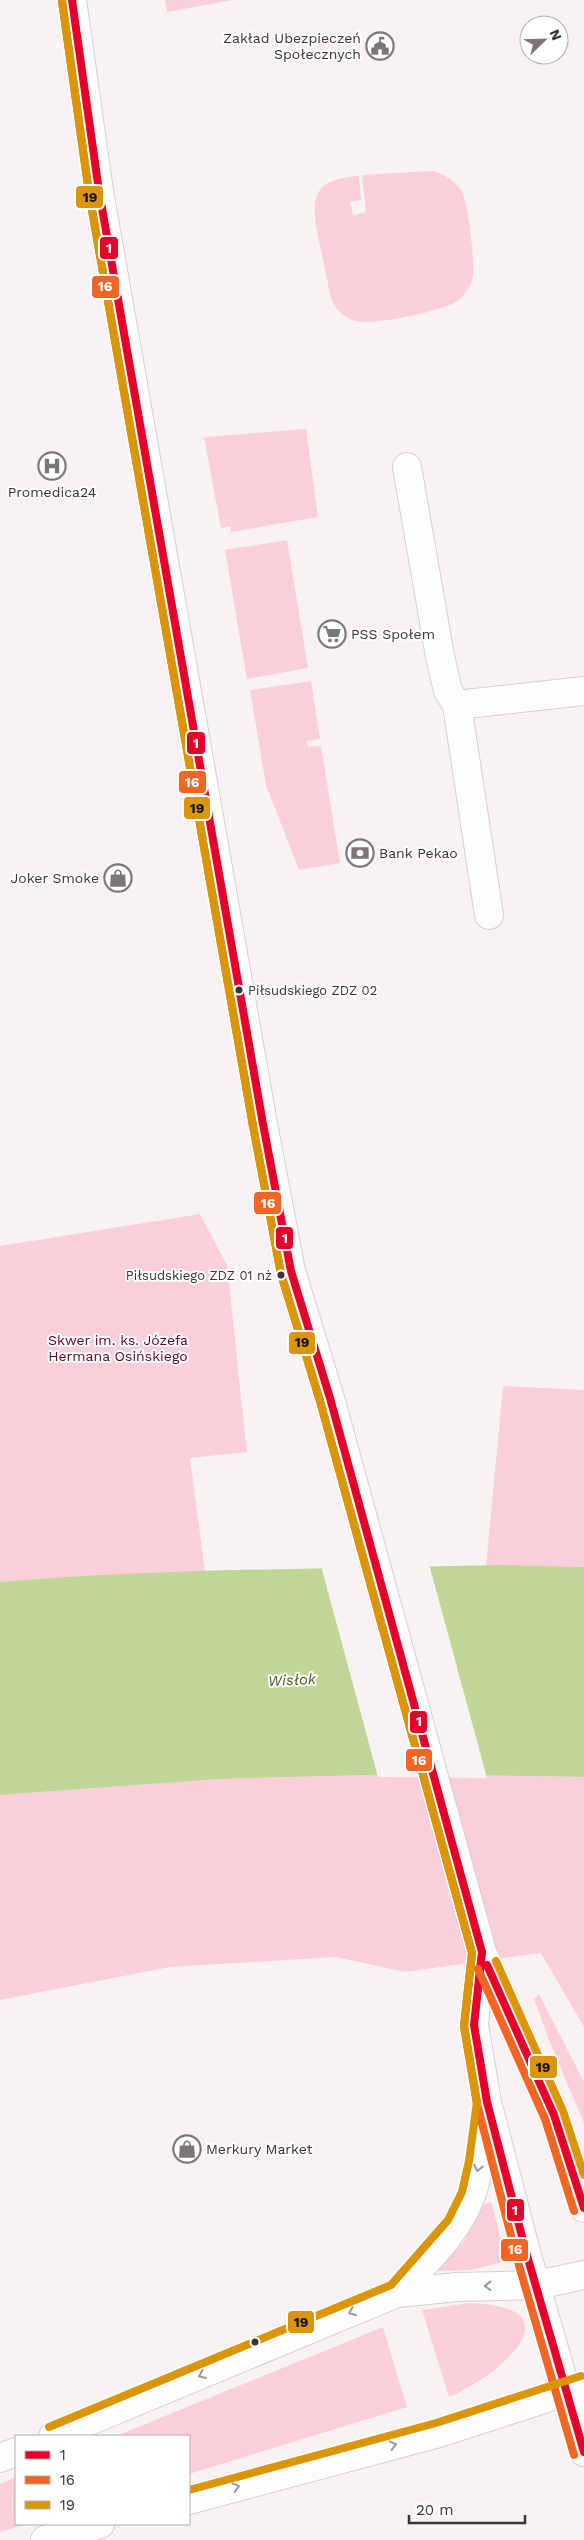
<svg xmlns="http://www.w3.org/2000/svg" width="584" height="2540" viewBox="0 0 584 2540" font-family="'Work Sans',sans-serif">
	<rect width="100%" height="100%" fill="#f9f2f3"/>
	<path fill="#fbcfd9" d="M 165,0 L 233,0 L 167,12 Z
		M 432,171 C 445,174 455,181 462,192 C 468,202 475,262 473,275 C 472,284 467,291 461,298 C 449,311 372,326 355,321 C 342,317 334,307 330,295 C 327,277 323,259 319,242 C 311,201 309,179 359,176 L 361,200 L 350,202 L 353,216 L 366,212 L 362,175 Z
		M 306,429 L 318,517 L 231,532 L 230,526 L 221,528 L 204,437 Z
		M 287,540 L 308,668 L 247,679 L 225,550 Z
		M 311,681 L 320,739 L 307,741 L 308,747 L 321,746 L 340,863 L 299,870 L 266,785 L 250,690 Z
		M 200,1214 L 227,1265 L 247,1452 L 190,1458 L 205,1572 L 0,1582 L 0,1246 Z
		M 503,1386 L 584,1390 L 584,1567 L 486,1566 Z
		M 407,1774 L 584,1777 L 584,2027 L 541,1953 L 405,1972 L 336,1957 L 170,1967 L 0,2000 L 0,1795 L 220,1779 Z
		M 539,1994 L 584,2082 L 584,2123 L 550,2043 L 534,1999 Z
		M 489,2202 L 492,2204 L 506,2261 L 471,2270 L 438,2271 L 437,2269 L 463,2243 L 483,2206 Z
		M 469,2303 C 581,2307 500,2375 449,2397 L 422,2310 Z
		M 383,2327 L 407,2407 L 189,2474 L 189,2436 L 116,2436 Z
		M 16,2477 L 16,2524 L 27,2524 L 0,2532 L 0,2484 Z"/>
	<path fill="#c0d696" d="M 500,1565 L 584,1567 L 584,1777 L 407,1774 L 220,1779 L 0,1795 L 0,1582 C 166,1568 334,1569 500,1565 Z"/>
	<path fill="#f9f2f3" d="M 429,1564 L 487,1778 L 378,1777 L 321,1566 Z"/>
	<g fill="none" stroke-linecap="round" stroke-linejoin="round">
		<g stroke="#d4cfd0" stroke-width="30">
			<path id="street" d="M 407,467 L 440,656 L 448,691 L 457,705 L 489,915
				M 457,705 L 584,691"/>
		</g>
		<g stroke="#d4cfd0" stroke-width="30">
			<path id="secondary" d="M 72,0 L 99,191 L 263,1124 L 291,1271 L 330,1398 L 482,1952 L 554,2115 L 584,2208
				M 481,1953 L 474,2025 L 487,2102 L 526,2252 L 584,2452
				M 397,2293 C 424,2263 457,2234 471,2196 C 480,2171 482,2142 485,2116
				M 53,2436 L 397,2293 L 457,2287 L 537,2285 L 584,2275
				M 0,2458 L 16,2452
				M 189,2500 L 439,2433 L 584,2386
				M 45,2540 L 100,2524"/>
		</g>
		<use href="#street" stroke="#fefdfd" stroke-width="28"/>
		<use href="#secondary" stroke="#fefdfd" stroke-width="28"/>
		<g stroke="#fff" stroke-width="11">
			<path id="bus-1" d="M 72,0 L 99,191 L 263,1124 L 291,1271 L 330,1398 L 482,1952 L 474,2025 L 487,2102 L 526,2252 L 584,2452
				M 487,1965 L 554,2115 L 584,2208"/>
		</g>
		<g stroke="#fff" stroke-width="11">
			<path id="bus-2" d="M 62,1 L 89,193 L 253,1126 L 281,1274 L 320,1401 L 472,1953 L 464,2026 L 477,2104 L 516,2255 L 574,2455
				M 478,1969 L 545,2119 L 574,2211"/>
		</g>
		<g stroke="#fff" stroke-width="11">
			<path id="bus-3" d="M 496,1961 L 563,2111 L 584,2175
				M 49,2427 L 391,2285 L 427,2244 L 448,2220 L 462,2192 L 469,2161 L 477,2102 L 464,2026 L 472,1953 L 320,1401 L 281,1274 L 253,1126 L 89,193 L 62,1
				M 189,2490 L 436,2423 L 581,2376"/>
		</g>
		<use href="#bus-1" stroke="#e4002b" stroke-width="8"/>
		<use href="#bus-2" stroke="#f26522" stroke-width="8"/>
		<use href="#bus-3" stroke="#da9508" stroke-width="8"/>
	</g>
	<defs><path id="oneway-chevron" d="M-2-3.5L2.5 0L-2 3.5" fill="none" stroke-width="1.6" stroke-linecap="round" stroke-linejoin="round" transform="scale(1.25)"/></defs>
	<g stroke="#9b9898">
		<use href="#oneway-chevron" transform="translate(478 2168) rotate(102)"/>
		<use href="#oneway-chevron" transform="translate(488 2286) rotate(178)"/>
		<use href="#oneway-chevron" transform="translate(352 2312) rotate(157)"/>
		<use href="#oneway-chevron" transform="translate(202 2375) rotate(157)"/>
		<use href="#oneway-chevron" transform="translate(393 2445) rotate(-15)"/>
		<use href="#oneway-chevron" transform="translate(236 2487) rotate(-15)"/>
	</g>
	<defs>
		<g id="civic-ring" transform="scale(1.4375)"><circle r="9.5" fill="#fff" stroke="#7c7677" stroke-width="1.5"/><path d="M-.6-6.5H3V-4.5H.6V-3L4-1V1h2V6H-6V1h2V-1L-.6-3ZM-1.2 2.5V6h2.4V2.5Z" fill="#7c7677"/></g>
		<g id="hospital-ring" transform="scale(1.4375)"><circle r="9.5" fill="#fff" stroke="#7c7677" stroke-width="1.5"/><path d="M-5-5h3v3.5h4V-5h3V5h-3V1.5h-4V5h-3Z" fill="#7c7677"/></g>
		<g id="supermarket-ring" transform="scale(1.4375)"><circle r="9.5" fill="#fff" stroke="#7c7677" stroke-width="1.5"/><path d="M-6-5.5h2.5l.6 2H6L4.5 2H-2.5L-4.4-4H-6ZM-1.5 3.2a1.3 1.3 0 1 0 .1 0ZM3 3.2a1.3 1.3 0 1 0 .1 0Z" fill="#7c7677"/></g>
		<g id="bank-ring" transform="scale(1.4375)"><circle r="9.5" fill="#fff" stroke="#7c7677" stroke-width="1.5"/><path d="M-6-4H6V4H-6ZM0-2.3a2.3 2.3 0 1 0 0 4.6a2.3 2.3 0 1 0 0-4.6Z" fill="#7c7677"/></g>
		<g id="shop-ring" transform="scale(1.4375)"><circle r="9.5" fill="#fff" stroke="#7c7677" stroke-width="1.5"/><path d="M-5-2.5h2.3a2.7 3.5 0 0 1 5.4 0H5L5.5 6h-11ZM-1.5-2.5h3a1.5 2.3 0 0 0-3 0Z" fill="#7c7677"/></g>
	</defs>
	<g fill-rule="evenodd">
		<use href="#civic-ring" x="380" y="46"/>
		<use href="#hospital-ring" x="52" y="466"/>
		<use href="#supermarket-ring" x="332" y="634"/>
		<use href="#bank-ring" x="360" y="853"/>
		<use href="#shop-ring" x="118" y="878"/>
		<use href="#shop-ring" x="187" y="2149"/>
	</g>
	<g fill="#383334" stroke="#fff" stroke-width="2">
		<circle cx="239" cy="990" r="4.5"/>
		<circle cx="281" cy="1275" r="4.5"/>
		<circle cx="255" cy="2342" r="4.5"/>
	</g>
	<g text-anchor="middle" dominant-baseline="central" stroke-width="4" stroke-linejoin="round" paint-order="stroke">
		<g font-size="13" fill="#383334" stroke="#fff" text-anchor="start">
			<text x="248" y="990">Piłsudskiego ZDZ 02</text>
			<text x="272" y="1275" text-anchor="end">Piłsudskiego ZDZ 01 nż</text>
		</g>
		<g font-size="14" fill="#383334" stroke="#fff" text-anchor="start">
			<text x="361" y="38" text-anchor="end">Zakład Ubezpieczeń<tspan x="361" dy="16">Społecznych</tspan></text>
			<text x="52" y="492" text-anchor="middle">Promedica24</text>
			<text x="351" y="634">PSS Społem</text>
			<text x="379" y="853">Bank Pekao</text>
			<text x="99" y="878" text-anchor="end">Joker Smoke</text>
			<text x="206" y="2149">Merkury Market</text>
		</g>
		<g font-size="14" fill="#5e012a" stroke="#fff">
			<text x="118" y="1340">Skwer im. ks. Józefa<tspan x="118" dy="16">Hermana Osińskiego</tspan></text>
		</g>
		<g font-size="15" font-style="italic" fill="#465b1b" stroke="#fff">
			<text transform="translate(292 1680) rotate(-3)">Wisłok</text>
		</g>
	</g>
	<g stroke="#fff" stroke-width="2">
		<rect x="75" y="185" width="29" height="24" rx="5" fill="#da9508"/>
		<rect x="99" y="236" width="20" height="24" rx="5" fill="#e4002b"/>
		<rect x="91" y="275" width="29" height="24" rx="5" fill="#f26522"/>
		<rect x="186" y="731" width="20" height="24" rx="5" fill="#e4002b"/>
		<rect x="178" y="770" width="29" height="24" rx="5" fill="#f26522"/>
		<rect x="183" y="796" width="28" height="24" rx="5" fill="#da9508"/>
		<rect x="253" y="1191" width="29" height="24" rx="5" fill="#f26522"/>
		<rect x="275" y="1226" width="19" height="24" rx="5" fill="#e4002b"/>
		<rect x="288" y="1331" width="28" height="24" rx="5" fill="#da9508"/>
		<rect x="409" y="1710" width="19" height="24" rx="5" fill="#e4002b"/>
		<rect x="405" y="1748" width="28" height="24" rx="5" fill="#f26522"/>
		<rect x="529" y="2055" width="29" height="24" rx="5" fill="#da9508"/>
		<rect x="506" y="2198" width="19" height="24" rx="5" fill="#e4002b"/>
		<rect x="500" y="2238" width="29" height="24" rx="5" fill="#f26522"/>
		<rect x="287" y="2310" width="28" height="24" rx="5" fill="#da9508"/>
	</g>
	<g font-size="14" text-anchor="middle" font-weight="bold" fill="#fff">
		<text x="109" y="253">1</text>
		<text x="105" y="291">16</text>
		<text x="196" y="748">1</text>
		<text x="192" y="787">16</text>
		<text x="268" y="1208">16</text>
		<text x="285" y="1243">1</text>
		<text x="419" y="1726">1</text>
		<text x="419" y="1765">16</text>
		<text x="515" y="2215">1</text>
		<text x="515" y="2254">16</text>
	</g>
	<g font-size="14" text-anchor="middle" font-weight="bold" fill="#111">
		<text x="90" y="202">19</text>
		<text x="197" y="813">19</text>
		<text x="302" y="1347">19</text>
		<text x="543" y="2072">19</text>
		<text x="301" y="2327">19</text>
	</g>
	<rect x="15" y="2435" width="175" height="90" fill="#ffffff" stroke="#afadae"/>
	<rect x="25" y="2451" width="25" height="8" fill="#e4002b" stroke="#afadae"/>
	<text x="60" y="2460" font-size="15" fill="#383334">1</text>
	<rect x="25" y="2476" width="25" height="8" fill="#f26522" stroke="#afadae"/>
	<text x="60" y="2485" font-size="15" fill="#383334">16</text>
	<rect x="25" y="2501" width="25" height="8" fill="#da9508" stroke="#afadae"/>
	<text x="60" y="2510" font-size="15" fill="#383334">19</text>
	<g transform="translate(544 40) rotate(67)"><circle r="24" fill="#ffffff" stroke="#afadae"/>
	<path d="M0-4L9 19L0 12L-9 19Z" fill="#7c7677"/>
	<text y="-8" font-size="14" font-weight="bold" text-anchor="middle" fill="#383334">N</text>
	</g>
	<path d="M409 2515v8h116v-8" fill="none" stroke="#383334" stroke-width="2.5"/>
	<text x="416" y="2515" font-size="15" fill="#383334" stroke="#ffffff" stroke-width="4" paint-order="stroke">20 m</text>
</svg>
